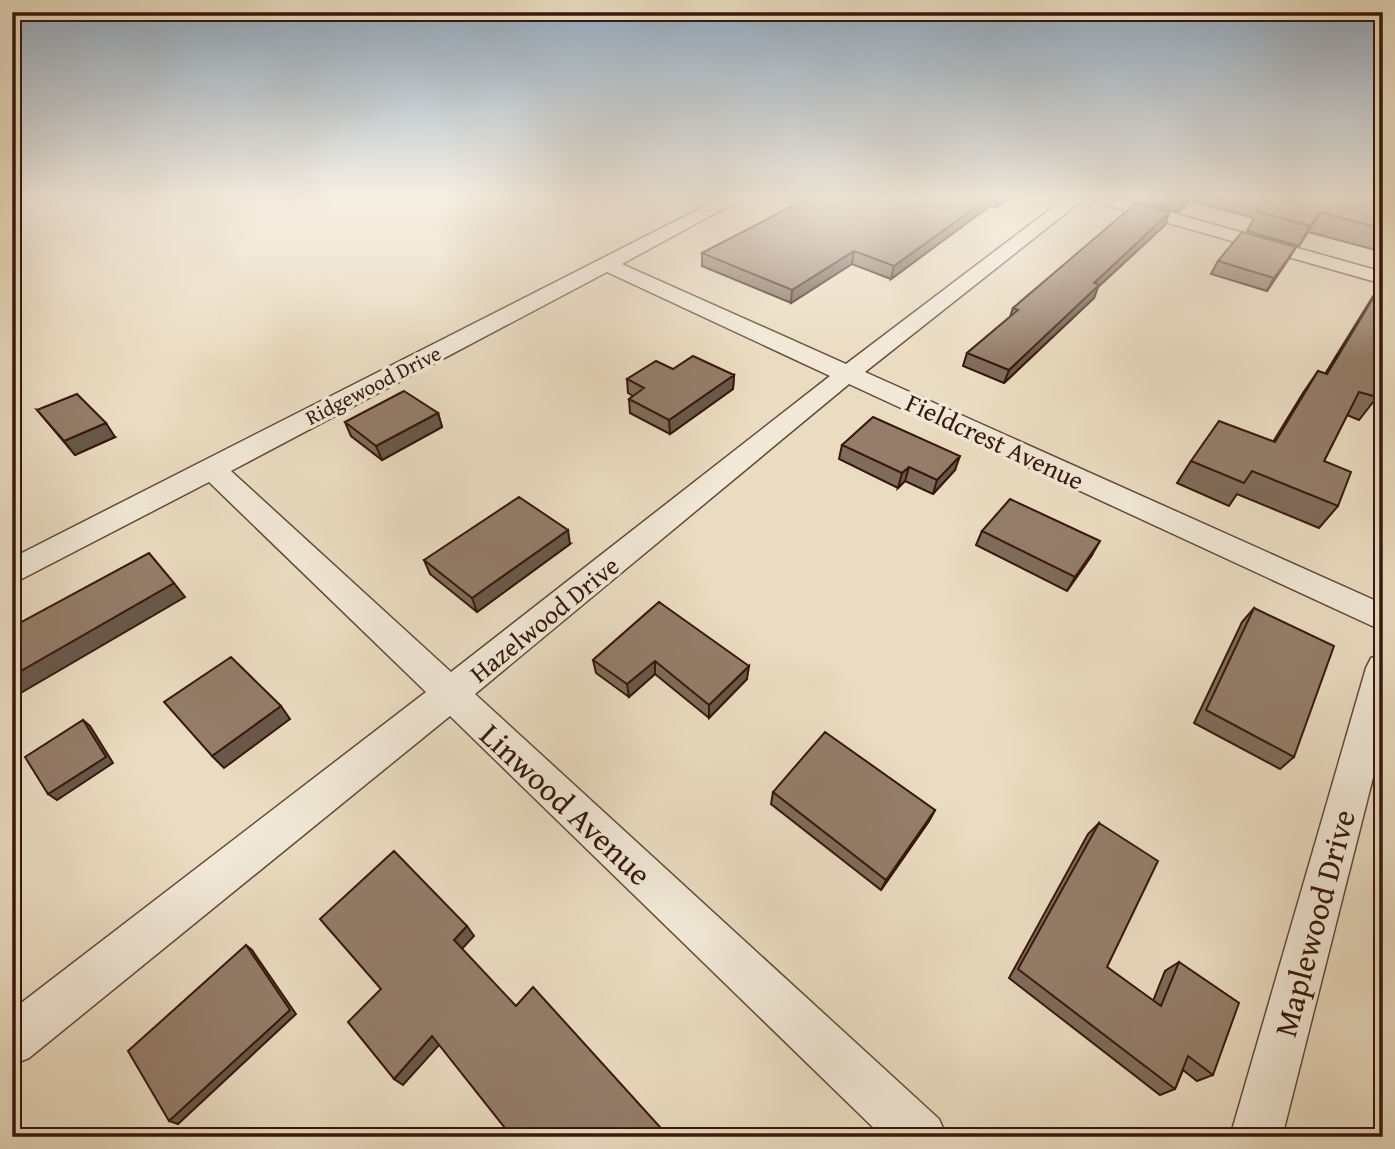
<svg xmlns="http://www.w3.org/2000/svg" width="1395" height="1149" viewBox="0 0 1395 1149" font-family="'Gentium Book Plus',serif">
	<rect width="100%" height="100%" fill="#eadcc1"/>
	<filter id="stains"><feTurbulence type="fractalNoise" baseFrequency=".00286" numOctaves="4"/><feColorMatrix values="0 0 0 0 .2 0 0 0 0 .09 0 0 0 0 .02 0 0 0 .5 -.17"/></filter>
	<radialGradient id="worn" r=".72"><stop offset=".6" stop-color="#630" stop-opacity="0"/><stop offset="1" stop-color="#630" stop-opacity=".3"/></radialGradient>
	<g fill="none" stroke-linecap="round" stroke-linejoin="round">
		<g stroke="#634838" stroke-width="3">
			<path id="minor" d="M 721,198 L 743,198 L 622,264 L 846,364 L 1065,198 L 1085,198 L 865,372 L 1383,604 L 1383,631 L 849,384 L 475,694 L 939,1119 L 947,1137 L 883,1137 L 450,716 L 29,1058 L 12,1065 L 12,1010 L 426,692 L 209,482 L 12,584 L 12,558 ZM 607,272 L 830,376 L 451,672 L 231,471 Z
				M 1092,198 L 1119,198 L 1383,272 L 1383,284 L 1095,202 Z
				M 1383,654 L 1383,738 L 1282,1137 L 1230,1137 L 1366,668 L 1371,658 Z"/>
		</g>
		<use href="#minor" fill="#f1e8d7" fill-rule="evenodd"/>
	</g>
	<path fill="#7f6c5b" stroke="#36170b" stroke-width="2" d="M 808,198 L 1010,198 L 996,207 L 990,206 L 891,279 L 852,264 L 791,303 L 702,266 L 702,253 Z
		M 1147,198 L 1383,198 L 1383,252 L 1308,232 L 1299,246 L 1247,231 L 1254,218 L 1190,201 L 1178,212 L 1145,202 Z
		M 1165,225 L 1098,287 L 1094,298 L 1004,383 L 963,366 L 967,353 L 1010,317 L 1013,308 Z
		M 1296,247 L 1288,260 L 1267,291 L 1211,274 L 1218,261 Z
		M 1383,280 L 1383,385 L 1377,397 L 1359,420 L 1347,415 L 1324,461 L 1338,506 L 1319,528 L 1237,494 L 1229,506 L 1177,483 L 1191,461 L 1273,442 L 1303,393 L 1318,371 L 1325,374 Z
		M 673,369 L 734,375 L 733,389 L 670,434 L 630,413 L 629,399 L 633,396 L 628,393 L 627,379 Z
		M 37,410 L 115,437 L 75,455 Z
		M 438,413 L 442,427 L 382,460 L 351,436 L 345,422 Z
		M 842,445 L 955,470 L 933,494 L 905,481 L 898,488 L 839,459 Z
		M 982,531 L 1092,555 L 1067,591 L 976,545 Z
		M 570,544 L 477,612 L 430,574 L 424,560 Z
		M 659,602 L 747,679 L 709,718 L 655,674 L 629,697 L 596,673 L 593,660 Z
		M 1254,608 L 1294,757 L 1280,769 L 1194,723 L 1242,622 Z
		M 773,792 L 935,810 L 929,821 L 881,890 L 771,804 Z
		M 1099,823 L 1107,967 L 1153,1001 L 1165,971 L 1179,962 L 1213,1075 L 1197,1081 L 1183,1070 L 1175,1089 L 1160,1095 L 1009,978 L 1088,834 Z"/>
	<path fill="#68584a" stroke="#36170b" stroke-width="2" d="M 988,198 L 992,198 L 990,206 L 891,279 L 894,266 Z
		M 998,198 L 1010,198 L 996,207 Z
		M 1185,198 L 1192,198 L 1190,201 L 1178,212 Z
		M 1170,212 L 1165,225 L 1098,287 L 1094,298 L 1004,383 L 1009,370 L 1094,283 Z
		M 1320,212 L 1308,232 L 1299,246 L 1310,226 Z
		M 1296,247 L 1288,260 L 1267,291 L 1274,278 Z
		M 854,251 L 852,264 L 791,303 L 792,290 Z
		M 734,375 L 733,389 L 670,434 L 669,420 Z
		M 438,413 L 442,427 L 382,460 L 376,446 Z
		M 106,423 L 115,437 L 75,455 L 64,441 Z
		M 960,456 L 955,470 L 933,494 L 937,480 Z
		M 909,467 L 905,481 L 898,488 L 902,473 Z
		M 568,530 L 570,544 L 477,612 L 472,598 Z
		M 1100,541 L 1092,555 L 1067,591 L 1075,577 Z
		M 174,583 L 185,597 L 12,698 L 12,676 Z
		M 655,661 L 655,674 L 629,697 L 627,684 Z
		M 749,666 L 747,679 L 709,718 L 709,705 Z
		M 281,706 L 290,719 L 224,768 L 212,756 Z
		M 83,720 L 90,726 L 113,763 L 57,800 L 48,794 Z
		M 935,810 L 929,821 L 881,890 L 886,880 Z
		M 467,926 L 474,936 L 461,950 L 454,940 Z
		M 246,945 L 252,950 L 296,1014 L 178,1124 L 169,1121 Z
		M 432,1036 L 441,1043 L 403,1085 L 394,1079 Z"/>
	<path fill="#947d6a" stroke="#36170b" stroke-width="2" d="M 808,198 L 988,198 L 894,266 L 854,251 L 792,290 L 702,253 Z
		M 1261,198 L 1383,198 L 1383,229 L 1320,212 L 1310,226 L 1257,211 L 1268,199 Z
		M 1136,203 L 1170,212 L 1094,283 L 1099,285 L 1009,370 L 967,353 L 1018,310 L 1013,308 Z
		M 1242,232 L 1296,247 L 1274,278 L 1218,261 Z
		M 1383,282 L 1383,385 L 1377,397 L 1359,392 L 1324,461 L 1351,472 L 1338,506 L 1252,471 L 1244,483 L 1191,461 L 1219,421 L 1275,442 L 1318,371 L 1327,374 Z
		M 693,356 L 734,375 L 669,420 L 629,399 L 644,388 L 627,379 L 656,361 L 673,369 Z
		M 404,391 L 438,413 L 376,446 L 345,422 Z
		M 77,394 L 106,423 L 64,441 L 37,410 Z
		M 873,417 L 960,456 L 937,480 L 909,467 L 902,473 L 842,445 Z
		M 519,497 L 568,530 L 472,598 L 424,560 Z
		M 1010,499 L 1100,541 L 1075,577 L 982,531 Z
		M 149,553 L 174,583 L 12,676 L 12,627 Z
		M 659,602 L 749,666 L 709,705 L 655,661 L 627,684 L 593,660 Z
		M 1254,608 L 1334,646 L 1294,757 L 1206,710 Z
		M 231,657 L 281,706 L 212,756 L 164,702 Z
		M 83,720 L 106,757 L 48,794 L 25,757 Z
		M 825,732 L 935,810 L 886,880 L 773,792 Z
		M 1099,823 L 1158,861 L 1107,967 L 1161,1006 L 1179,962 L 1239,1003 L 1213,1075 L 1188,1056 L 1175,1089 L 1018,969 Z
		M 394,851 L 467,926 L 454,940 L 516,1006 L 533,987 L 669,1137 L 512,1137 L 432,1036 L 394,1079 L 348,1022 L 381,989 L 320,919 Z
		M 246,945 L 290,1010 L 169,1121 L 128,1051 Z"/>
	<linearGradient id="sky" x2="0" y2="1"><stop stop-color="#90a9c0"/><stop offset="0.55" stop-color="#f6efe3"/><stop offset="1" stop-color="#f6efe3" stop-opacity="0"/></linearGradient>
	<rect width="1395" height="358" fill="url(#sky)"/>
	<g text-anchor="middle" dominant-baseline="central" stroke-width="7" stroke-linejoin="round" paint-order="stroke">
		<g font-size="21" fill="#36170b" stroke="#f1e8d7">
			<text transform="translate(373 385) rotate(-27)">Ridgewood Drive</text>
		</g>
		<g font-size="26" fill="#36170b" stroke="#f1e8d7">
			<text transform="translate(995 441) rotate(25)">Fieldcrest Avenue</text>
			<text transform="translate(544 619) rotate(-39)">Hazelwood Drive</text>
		</g>
		<g font-size="32" fill="#36170b" stroke="#f1e8d7">
			<text transform="translate(566 804) rotate(43)">Linwood Avenue</text>
			<text transform="translate(1314 923) rotate(-75)">Maplewood Drive</text>
		</g>
	</g>
	<rect width="1395" height="1149" fill="none" stroke="#eadcc1" stroke-width="42"/>
	<rect x="14" y="14" width="1367" height="1121" fill="none" stroke="#36170b" stroke-width="3.5"/>
	<rect x="21" y="21" width="1353" height="1107" fill="none" stroke="#36170b" stroke-width="2"/>
	<rect width="100%" height="100%" filter="url(#stains)"/>
	<rect width="100%" height="100%" fill="url(#worn)"/>
</svg>
